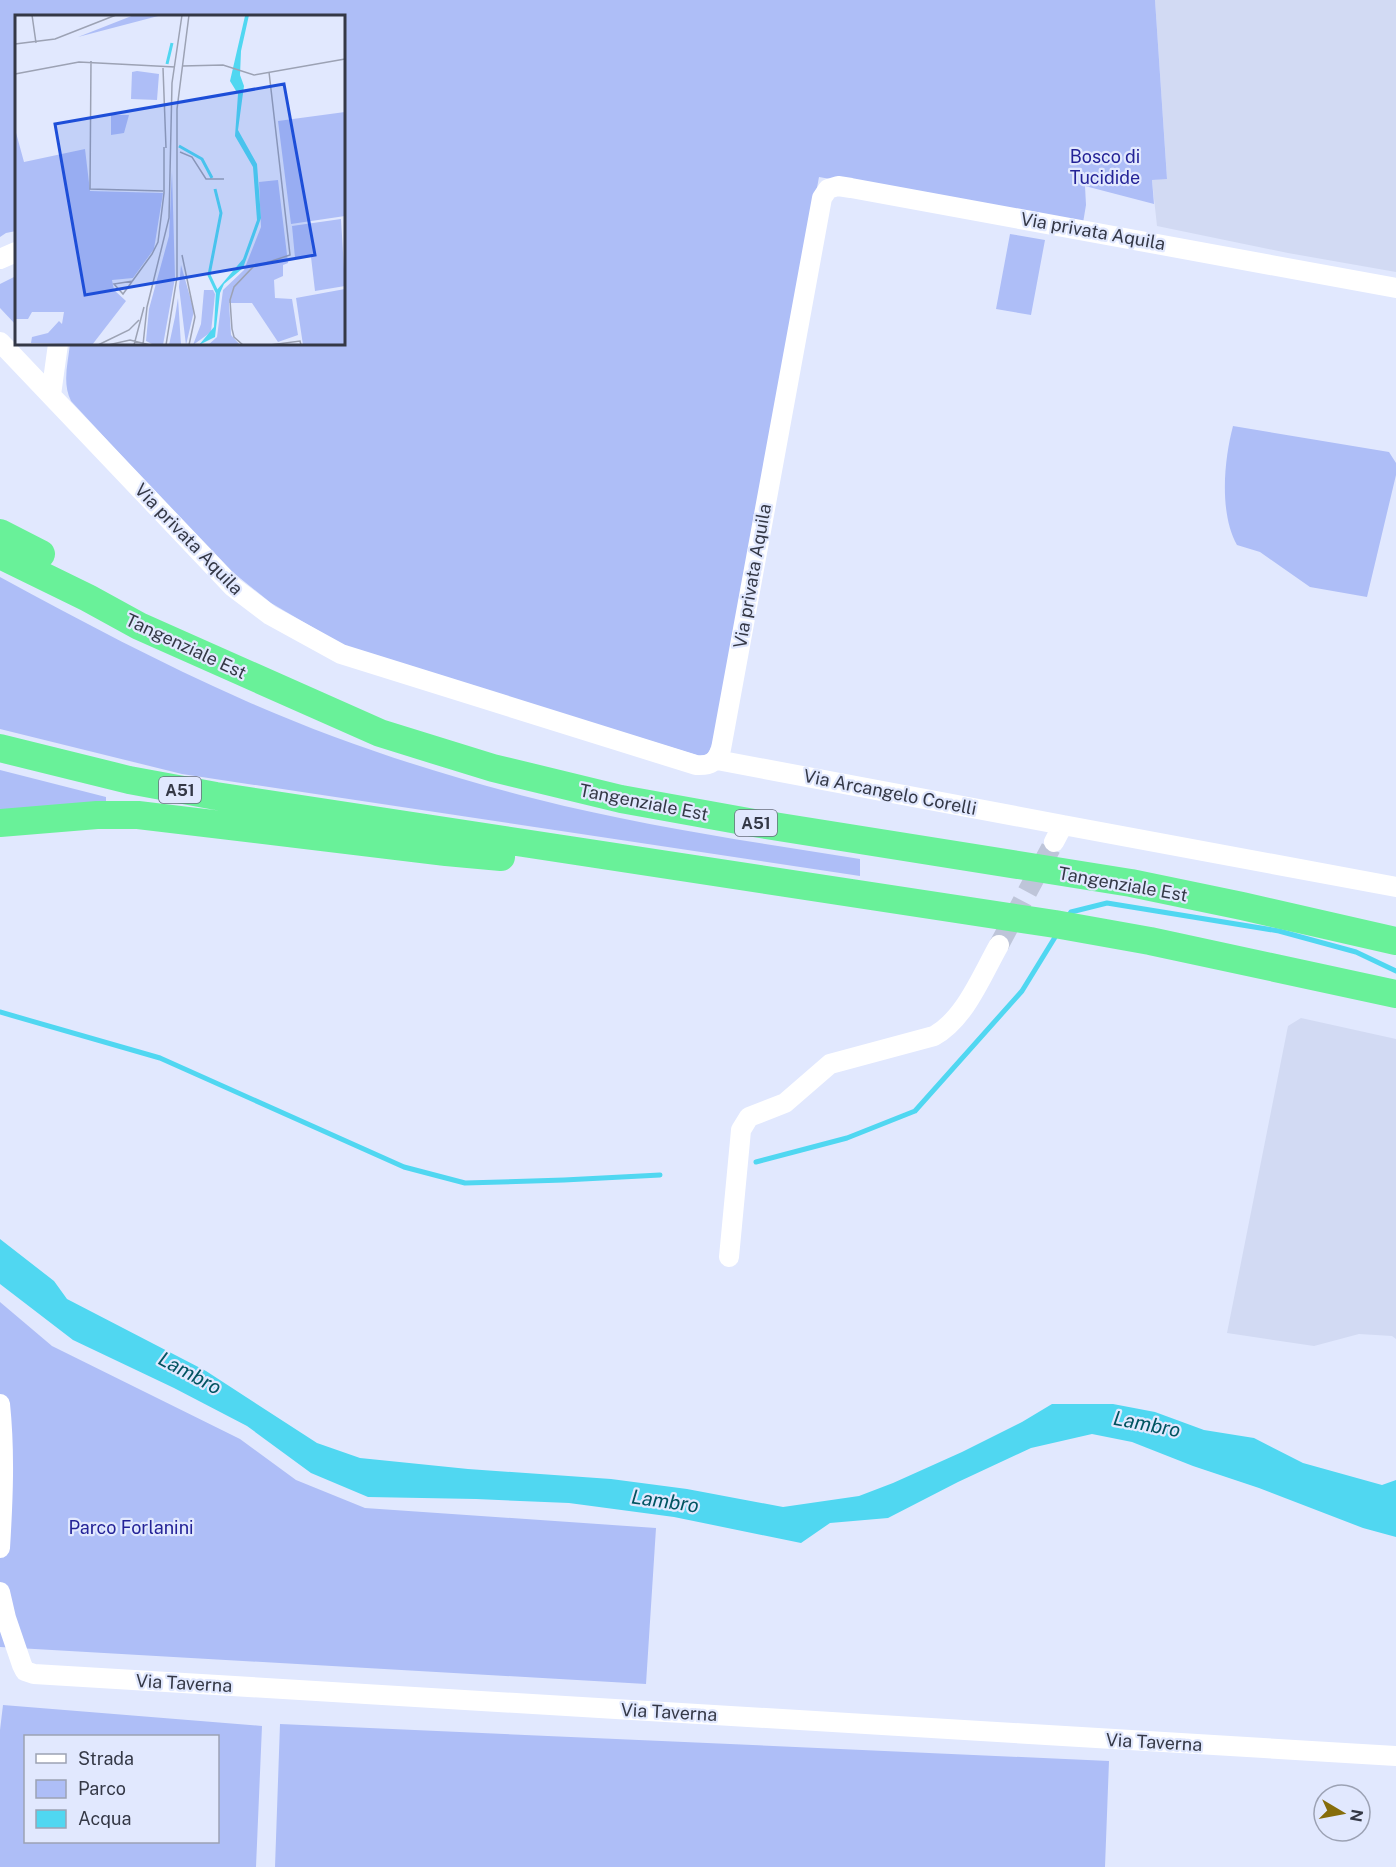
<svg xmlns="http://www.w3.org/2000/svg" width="1396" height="1867" viewBox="0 0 1396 1867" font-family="'Public Sans',sans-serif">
	<rect width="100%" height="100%" fill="#e1e8fe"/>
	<path fill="#d2daf3" d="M 1155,0 L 1396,0 L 1396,272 L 1288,253 L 1157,226 L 1152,180 L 1167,178 Z
		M 1301,1018 L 1396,1039 L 1396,1339 L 1392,1336 L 1359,1334 L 1314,1346 L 1227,1333 L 1288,1026 Z"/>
	<path fill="#aebef7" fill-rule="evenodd" d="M 0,0 L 1155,0 L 1167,179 L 1152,180 L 1154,204 L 1085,186 L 1086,205 L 1083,223 L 819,177 L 715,736 L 709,752 L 703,757 L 348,648 L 271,603 L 220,562 L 71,401 C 62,383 68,363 70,344 L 344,344 L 344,16 L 16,16 L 16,231 L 6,233 L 0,237 Z
		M 1010,234 L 1045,240 L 1031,315 L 996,309 Z
		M 16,276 L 16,325 L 0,308 L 0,284 Z
		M 1233,426 L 1389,452 L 1396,463 L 1396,475 L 1367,597 L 1310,587 L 1260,552 L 1237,545 C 1219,513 1224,460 1233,426 Z
		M 0,577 C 81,621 162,664 246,701 C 339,742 437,774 536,799 C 643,826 752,842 860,859 L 860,876 L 182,774 L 0,729 Z
		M 0,770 L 106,797 L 106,803 L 0,814 Z
		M 0,1302 L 52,1346 L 240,1439 L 296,1480 L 365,1508 L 656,1528 L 646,1684 L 0,1647 Z
		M 3,1705 L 262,1726 L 256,1867 L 0,1867 L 0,1730 ZM 26,1736 L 218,1736 L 218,1842 L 26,1842 Z
		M 280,1724 L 1109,1761 L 1105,1867 L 275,1867 Z"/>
	<path fill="#50d7f1" d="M 0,1239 L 54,1281 L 67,1299 L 206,1371 L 317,1443 L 360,1458 L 468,1469 L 611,1479 L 687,1489 L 783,1507 L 859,1496 L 893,1483 L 962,1452 L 1022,1422 L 1052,1404 L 1113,1404 L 1155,1412 L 1204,1430 L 1254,1438 L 1303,1463 L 1382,1485 L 1396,1480 L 1396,1537 L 1363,1528 L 1259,1488 L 1193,1466 L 1132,1442 L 1092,1434 L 1031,1448 L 958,1482 L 888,1518 L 830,1523 L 801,1543 L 674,1517 L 569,1503 L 476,1499 L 368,1497 L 311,1473 L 247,1426 L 174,1388 L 73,1340 L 0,1284 Z"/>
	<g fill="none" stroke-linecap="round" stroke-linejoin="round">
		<path stroke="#50d7f1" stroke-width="5" d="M 1068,916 L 1071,912 L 1107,903 L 1279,931 L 1356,952 L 1396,971
			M 0,1012 L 160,1058 L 404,1167 L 465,1183 L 564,1180 L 660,1175
			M 756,1162 L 847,1138 L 915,1111 L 1022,991 L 1057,934"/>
		<path stroke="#bec5d9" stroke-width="20" stroke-dasharray="20 10" stroke-linecap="butt" d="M 999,945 L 1054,842"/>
		<path stroke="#fff" stroke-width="20" d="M 0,259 L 16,252
			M 0,342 L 233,587 L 270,615 L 341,654 L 696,765 C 711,766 716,762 721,749 L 822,198 L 828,189 L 838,186 L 851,188 L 1396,288
			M 51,395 L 58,344
			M 717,760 L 1063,825
			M 1054,842 L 1063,825 L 1396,887
			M 729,1257 L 740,1141 L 741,1130 L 749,1117 L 785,1103 L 830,1064 L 934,1036 C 965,1019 982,975 999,945
			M 0,1404 C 5,1452 3,1499 0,1548
			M 0,1592 L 6,1618 L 22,1665 L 25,1671 L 34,1674 L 1396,1756"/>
		<path stroke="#69f199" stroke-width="28" d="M 0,533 L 41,554
			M 0,555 L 88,598 L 139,626 L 380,733 L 493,768 L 621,799 L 754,823 L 1131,883 L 1242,906 L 1396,941
			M 0,748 L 129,780 L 216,796 L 1055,924 L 1150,941 L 1396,994
			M 0,823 L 97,815 L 138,815 L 446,852 L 501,857"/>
	</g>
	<g text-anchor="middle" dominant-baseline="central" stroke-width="4.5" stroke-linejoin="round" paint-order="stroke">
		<g fill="#e1e8fe" stroke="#686d7d" stroke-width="1.5">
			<rect x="159" y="777" width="42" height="26" rx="4.5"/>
			<rect x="735" y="810" width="42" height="26" rx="4.5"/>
		</g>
		<g font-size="16" font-weight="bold" fill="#343846">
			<text x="180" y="790">A51</text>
			<text x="756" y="823">A51</text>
		</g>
		<g font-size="18" fill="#242397" stroke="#e1e8fe">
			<text x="1105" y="156">Bosco di<tspan x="1105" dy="21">Tucidide</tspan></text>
			<text x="131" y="1527">Parco Forlanini</text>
		</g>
		<g font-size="18" fill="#343846" stroke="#e1e8fe">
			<text transform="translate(1093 231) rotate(10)">Via privata Aquila</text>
			<text transform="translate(189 539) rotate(46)">Via privata Aquila</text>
			<text transform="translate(752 576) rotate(-80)">Via privata Aquila</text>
			<text transform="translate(186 646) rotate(25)">Tangenziale Est</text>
			<text transform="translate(890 792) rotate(11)">Via Arcangelo Corelli</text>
			<text transform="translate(644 802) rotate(11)">Tangenziale Est</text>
			<text transform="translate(1123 884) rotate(10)">Tangenziale Est</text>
			<text transform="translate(184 1683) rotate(3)">Via Taverna</text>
			<text transform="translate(669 1712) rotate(3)">Via Taverna</text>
			<text transform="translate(1154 1742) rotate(3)">Via Taverna</text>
		</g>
		<g font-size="20" font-style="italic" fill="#005461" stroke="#e1e8fe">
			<text transform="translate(190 1373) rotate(28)">Lambro</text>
			<text transform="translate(1147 1424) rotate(11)">Lambro</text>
			<text transform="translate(665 1501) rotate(8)">Lambro</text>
		</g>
	</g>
	<g transform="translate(15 15)">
		<rect width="330" height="330" fill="#e1e8fe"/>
		<path d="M 119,0 L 147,0 L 63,22 L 114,2 ZM 122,56 L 144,59 L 142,85 L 116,84 L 117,57 ZM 330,97 L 330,201 L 276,209 L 263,106 ZM 96,100 L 114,100 L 109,118 L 96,120 ZM 0,114 L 9,147 L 70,134 L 75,176 L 148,178 L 139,234 L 118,263 L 97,265 L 99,275 L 111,286 L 77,330 L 16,328 L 17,322 L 33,318 L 44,306 L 47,309 L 49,297 L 17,297 L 13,304 L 0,304 ZM 157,156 L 160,263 L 148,330 L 139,330 L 131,326 L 134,294 L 154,221 ZM 263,165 L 273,248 L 268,250 L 268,261 L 259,265 L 260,283 L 277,284 L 283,320 L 263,327 L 237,288 L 214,288 L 216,320 L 225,330 L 193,330 L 202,322 L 208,275 L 229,255 L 246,212 L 244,167 ZM 326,204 L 330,271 L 300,276 L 296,242 L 280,243 L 277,211 ZM 166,250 L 179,296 L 171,330 L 164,272 ZM 330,274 L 330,330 L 288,330 L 281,283 ZM 189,275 L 198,275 L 200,279 L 196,317 L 178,330 L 186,309 ZM 163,283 L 166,330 L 154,330 L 160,302 Z" fill="#aebef7"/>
		<path d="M 234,0 L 226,36 L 225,60 L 229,71 L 223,115 L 242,149 L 246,203 L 228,253 L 209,269 L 205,278 L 200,322 L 184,330 L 199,312 L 201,276 L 228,244 L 242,205 L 238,152 L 220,121 L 223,79 L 215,66 L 230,1 Z" fill="#50d7f1"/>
		<path fill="none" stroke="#50d7f1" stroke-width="3" d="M 152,49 L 157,28M 164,131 L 187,144 L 197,163M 200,174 L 206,198 L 194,260 L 202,277"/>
		<path fill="none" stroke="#9ca2b4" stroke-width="1.5" d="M 17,0 L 21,28M 0,29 L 40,24 L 101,0M 76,46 L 75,174 L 148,176M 167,51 L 208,50 L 239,60 L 330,44M 148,53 L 151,133M 0,59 L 64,47 L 160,52M 165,137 L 177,142 L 191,164 L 209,164M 167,240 L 180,302 L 174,330M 118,266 L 99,269 L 108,279 L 137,239 L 143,227 L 149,178 L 149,132M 83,330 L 114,315 L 124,305M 93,330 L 115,325 L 135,330M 119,330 L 129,292M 128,330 L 132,292 L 154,203 L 157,68 L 167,0M 151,330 L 162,262 L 162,94 L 174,0M 228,330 L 219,322 L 217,314 L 215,285 L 219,272 L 238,252 L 275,240 L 254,57M 255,330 L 285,326 L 286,330"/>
		<path fill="#1d4ed8" fill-opacity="0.15" stroke="#1d4ed8" stroke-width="3" d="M 269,69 L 300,240 L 70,280 L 40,109 Z"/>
		<rect width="330" height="330" fill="none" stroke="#343846" stroke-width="3"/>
	</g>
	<rect x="24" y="1735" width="195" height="108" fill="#e1e8fe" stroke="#9ca2b4" stroke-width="1.5"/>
	<rect x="36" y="1754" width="30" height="9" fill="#ffffff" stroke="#9ca2b4" stroke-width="1.5"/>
	<text x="78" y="1765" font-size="18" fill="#343846">Strada</text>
	<rect x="36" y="1780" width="30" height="18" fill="#aebef7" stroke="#9ca2b4" stroke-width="1.5"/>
	<text x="78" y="1795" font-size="18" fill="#343846">Parco</text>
	<rect x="36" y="1810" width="30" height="18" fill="#50d7f1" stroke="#9ca2b4" stroke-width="1.5"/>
	<text x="78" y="1825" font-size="18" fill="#343846">Acqua</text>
	<g transform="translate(1342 1813) rotate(100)"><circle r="28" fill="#e1e8fe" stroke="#9ca2b4" stroke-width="1.5"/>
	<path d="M0-4.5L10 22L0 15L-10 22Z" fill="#866d0b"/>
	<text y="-9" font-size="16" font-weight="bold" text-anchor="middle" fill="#343846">N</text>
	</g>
</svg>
